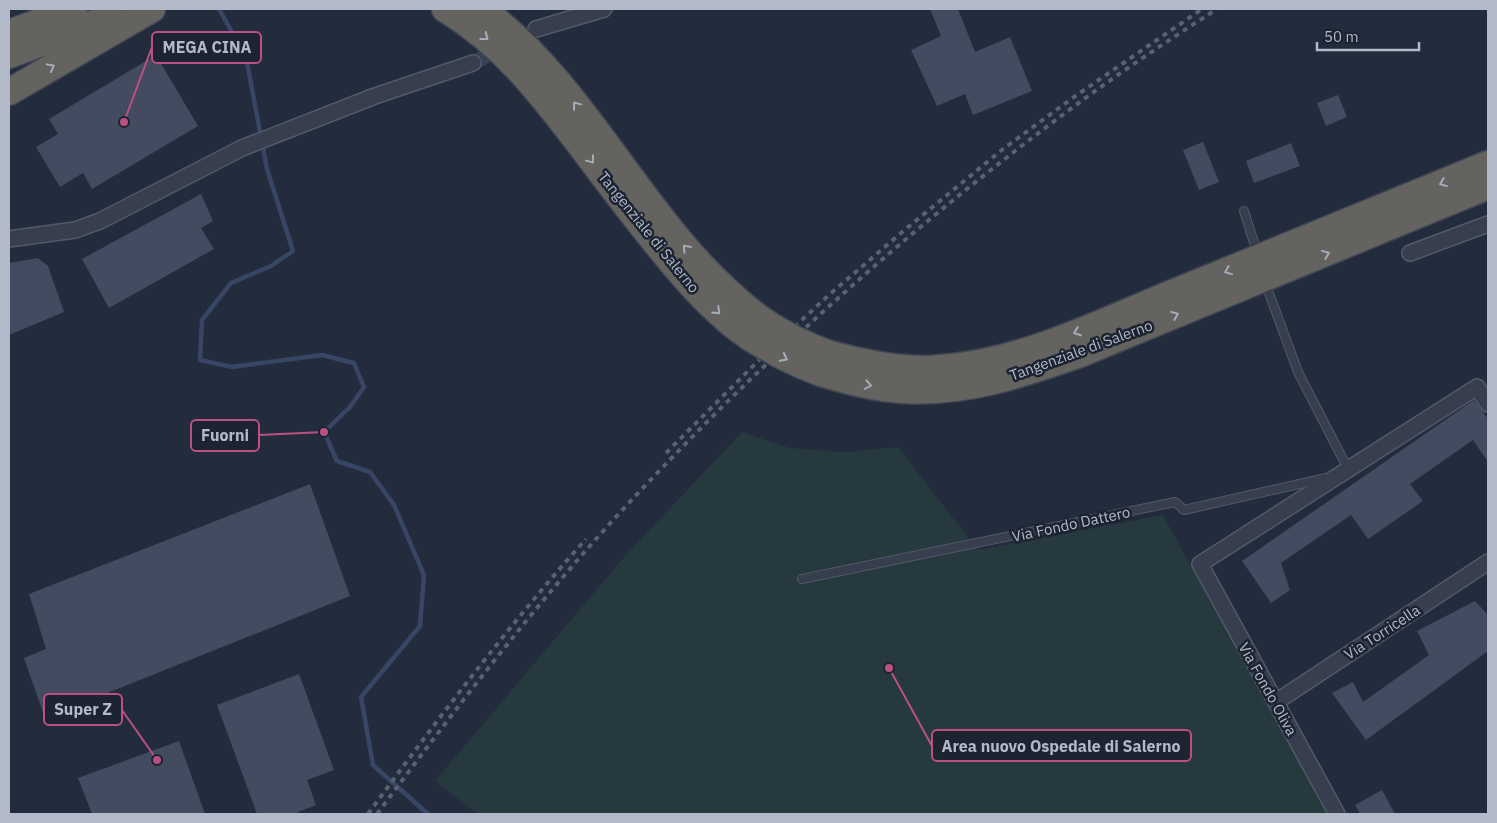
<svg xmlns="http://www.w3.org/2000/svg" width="1497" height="823" viewBox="0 0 1497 823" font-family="'IBM Plex Sans',sans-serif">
	<rect width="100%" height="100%" fill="#232c3d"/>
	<path fill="#25393e" d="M 742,432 L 790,448 L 846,452 L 898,447 L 978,550 L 1163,515 L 1327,814 L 478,814 L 435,781 L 625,556 Z"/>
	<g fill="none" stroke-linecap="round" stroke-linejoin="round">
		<path stroke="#364664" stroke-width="4.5" d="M 219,9 L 246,57 L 267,169 L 293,251 L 271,266 L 231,283 L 202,320 L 200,360 L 232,367 L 322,355 L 354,363 L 364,387 L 350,407 L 324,432 L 337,461 L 370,472 L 394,505 L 424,575 L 420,626 L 361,697 L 373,765 L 428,814"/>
	</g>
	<path fill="#424b5f" d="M 930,9 L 958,9 L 975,52 L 1010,37 L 1032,91 L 973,115 L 965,94 L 937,106 L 911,50 L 941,36 Z
		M 156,55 L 198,126 L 92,189 L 83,173 L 60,187 L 36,147 L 58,134 L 49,119 Z
		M 1338,95 L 1347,117 L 1326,126 L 1317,103 Z
		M 1203,142 L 1219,182 L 1199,190 L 1183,150 Z
		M 1291,143 L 1300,166 L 1254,183 L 1246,161 Z
		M 201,194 L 213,221 L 201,228 L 214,249 L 109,308 L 82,259 Z
		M 38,258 L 48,266 L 64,312 L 9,335 L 9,263 Z
		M 1474,400 L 1488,419 L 1488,462 L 1473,440 L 1410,484 L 1423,501 L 1368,539 L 1351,515 L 1281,563 L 1290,590 L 1271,603 L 1242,561 Z
		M 310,484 L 350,596 L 45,718 L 24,658 L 46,649 L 29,594 Z
		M 1475,601 L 1488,615 L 1488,651 L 1366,740 L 1332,693 L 1353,682 L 1363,702 L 1429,655 L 1417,631 Z
		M 299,674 L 334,770 L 307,780 L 316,805 L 298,812 L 299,814 L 257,814 L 217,705 Z
		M 179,741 L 205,814 L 92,814 L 78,778 Z
		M 1382,790 L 1395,814 L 1360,814 L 1355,805 Z"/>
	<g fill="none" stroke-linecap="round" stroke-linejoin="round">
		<path stroke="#384152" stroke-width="15" stroke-dasharray="15 8" stroke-linecap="butt" d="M 473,63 L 536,29"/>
		<g stroke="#525967" stroke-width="10">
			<path id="service" d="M 1244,211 L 1255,246
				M 1269,293 L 1298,372 L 1348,469
				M 802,579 L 1175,502 L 1184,510 L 1326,478"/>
		</g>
		<g stroke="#525967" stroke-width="18">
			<path id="minor" d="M 536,29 L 604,9
				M 9,239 L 75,230 L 100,221 L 242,148 L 375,96 L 473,63
				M 1410,253 L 1488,224
				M 1276,702 L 1488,562
				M 1337,814 L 1200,564 L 1477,387 L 1488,404"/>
		</g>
		<g stroke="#3f4654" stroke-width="29">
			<path id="trunk" d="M 445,9 C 505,46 539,91 581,146 C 605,178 630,211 655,242 C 677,269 699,296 725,318 C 732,325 741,331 749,337
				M 482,9 C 567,72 617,168 685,247 C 708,274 731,296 759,318
				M 9,33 L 74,9
				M 9,55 L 111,17
				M 9,92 L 152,9
				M 830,354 C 864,363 906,372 941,368 C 1022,362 1097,324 1170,294 C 1276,251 1382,208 1488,164
				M 821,373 C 848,381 876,389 904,390 C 965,394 1023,374 1080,354 L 1488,186"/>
		</g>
		<use href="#service" stroke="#373e4d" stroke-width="8"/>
		<use href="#minor" stroke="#373e4d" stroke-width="15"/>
		<use href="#trunk" stroke="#646360" stroke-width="26"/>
		<path stroke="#586274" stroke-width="4" stroke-dasharray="5 5" stroke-linecap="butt" d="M 666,453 L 766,353 L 830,294 L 901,233 L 1003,149 L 1074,97 L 1202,9
			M 368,814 C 437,720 508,626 586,539
			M 377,814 C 445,723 514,632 589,547 C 632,498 677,452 723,406 C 833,298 951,197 1076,105 C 1122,71 1169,40 1217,9"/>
		<g stroke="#3f4654" stroke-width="29" stroke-linecap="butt">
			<path id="trunk-bridge" d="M 759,318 C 781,333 804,345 830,354
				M 749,337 C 774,352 793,363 821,373"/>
		</g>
		<use href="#trunk-bridge" stroke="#646360" stroke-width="26"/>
	</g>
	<defs><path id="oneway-chevron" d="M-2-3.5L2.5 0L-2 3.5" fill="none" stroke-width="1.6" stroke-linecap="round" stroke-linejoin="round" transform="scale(1.25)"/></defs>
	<g stroke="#a6acb8">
		<use href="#oneway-chevron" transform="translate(485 37) rotate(38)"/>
		<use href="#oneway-chevron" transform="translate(51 67) rotate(-30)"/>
		<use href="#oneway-chevron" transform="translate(576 105) rotate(-127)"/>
		<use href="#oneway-chevron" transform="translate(591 160) rotate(53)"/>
		<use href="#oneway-chevron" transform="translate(1443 183) rotate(158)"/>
		<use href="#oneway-chevron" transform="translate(686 248) rotate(-131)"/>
		<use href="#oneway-chevron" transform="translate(1326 254) rotate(-22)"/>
		<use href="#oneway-chevron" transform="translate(1228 271) rotate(158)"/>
		<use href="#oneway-chevron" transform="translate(717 311) rotate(44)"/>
		<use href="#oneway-chevron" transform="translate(1175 315) rotate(-22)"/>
		<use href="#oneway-chevron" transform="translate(1077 332) rotate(159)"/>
		<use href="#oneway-chevron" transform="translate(784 358) rotate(28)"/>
		<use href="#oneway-chevron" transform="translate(868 385) rotate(11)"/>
	</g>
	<g text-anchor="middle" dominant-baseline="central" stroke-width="5" stroke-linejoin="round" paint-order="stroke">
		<g font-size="15" fill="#b2b9c8" stroke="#1c2331">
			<text transform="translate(649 232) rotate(51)">Tangenziale di Salerno</text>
			<text transform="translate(1081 350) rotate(-20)">Tangenziale di Salerno</text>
			<text transform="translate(1071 524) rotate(-12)">Via Fondo Dattero</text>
			<text transform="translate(1382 632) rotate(-33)">Via Torricella</text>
			<text transform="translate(1268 689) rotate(61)">Via Fondo Oliva</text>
		</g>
	</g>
	<path fill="none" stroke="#bc5081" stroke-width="2" d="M124 122L152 47M324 432L259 435M157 760L122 710M889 668L932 746"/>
	<g fill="#bc5081" stroke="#1c2331" stroke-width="2">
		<circle cx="124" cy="122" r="5"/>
		<circle cx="324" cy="432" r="5"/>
		<circle cx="157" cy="760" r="5"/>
		<circle cx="889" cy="668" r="5"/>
	</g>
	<g fill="#1c2331" stroke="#bc5081" stroke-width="2">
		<rect x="152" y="32" width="109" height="31" rx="5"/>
		<rect x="191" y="420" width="68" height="31" rx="5"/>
		<rect x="44" y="694" width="78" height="31" rx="5"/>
		<rect x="932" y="730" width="259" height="31" rx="5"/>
	</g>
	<g font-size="16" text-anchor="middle" font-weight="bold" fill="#b2b9c8">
		<text x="207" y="53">MEGA CINA</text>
		<text x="225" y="441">Fuorni</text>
		<text x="83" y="715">Super Z</text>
		<text x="1061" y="752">Area nuovo Ospedale di Salerno</text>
	</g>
	<rect width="1497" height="823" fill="none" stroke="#b2b9c8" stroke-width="20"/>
	<path d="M1317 42v8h102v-8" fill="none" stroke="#b2b9c8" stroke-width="2.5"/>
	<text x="1324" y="42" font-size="15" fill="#b2b9c8" stroke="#1c2331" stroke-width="4" paint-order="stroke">50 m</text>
</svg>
